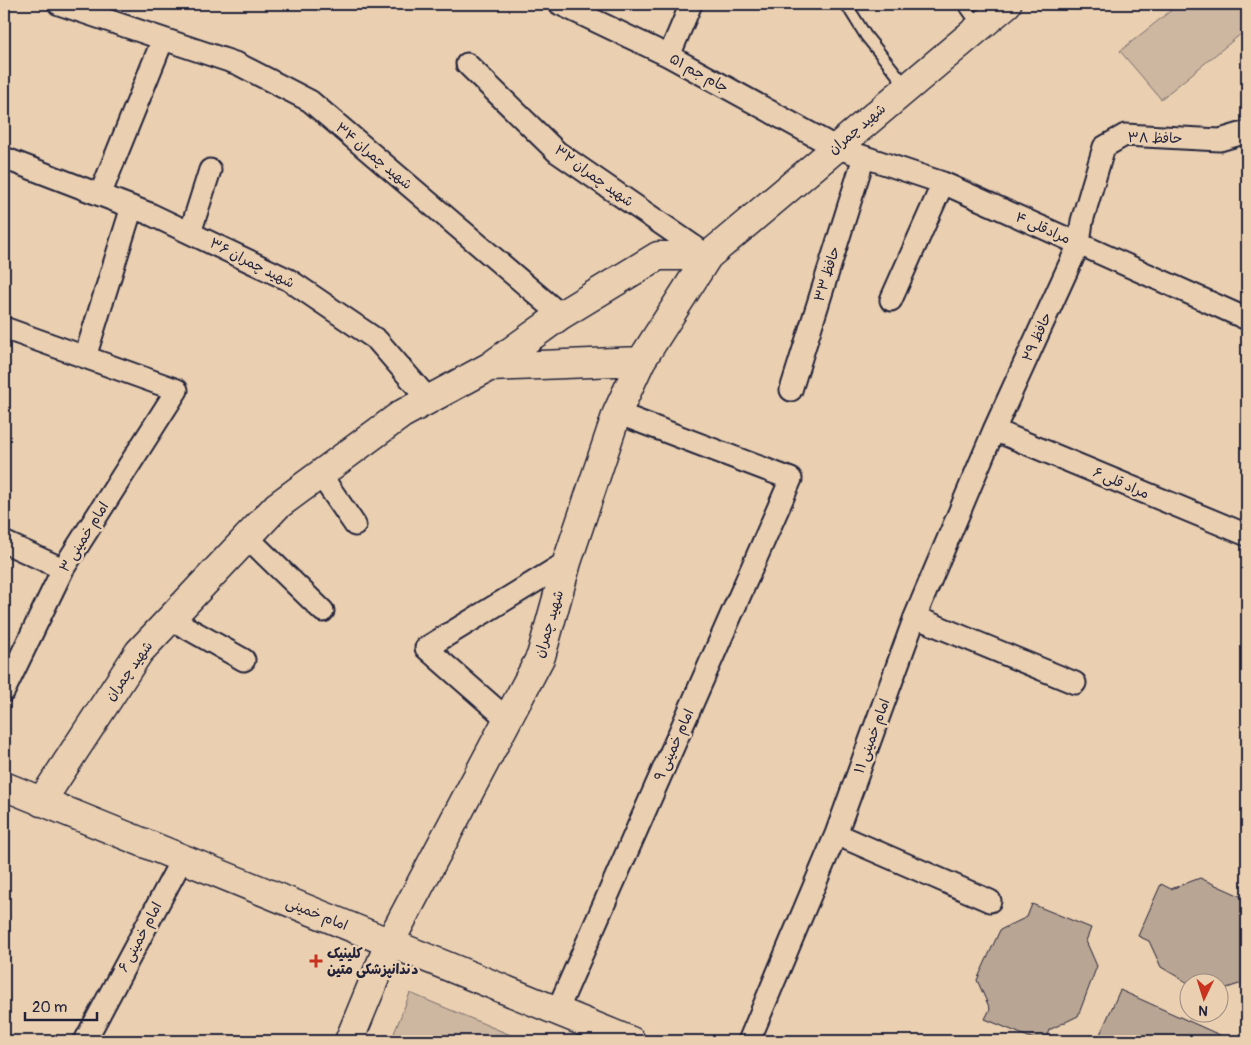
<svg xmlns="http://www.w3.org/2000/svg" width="1251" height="1045" viewBox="0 0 1251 1045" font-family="Pangolin,'Playpen Sans Arabic',sans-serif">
	<rect width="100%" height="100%" fill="#ead0b1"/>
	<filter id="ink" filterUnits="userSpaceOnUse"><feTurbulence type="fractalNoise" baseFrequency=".02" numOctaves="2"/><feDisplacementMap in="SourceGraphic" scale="10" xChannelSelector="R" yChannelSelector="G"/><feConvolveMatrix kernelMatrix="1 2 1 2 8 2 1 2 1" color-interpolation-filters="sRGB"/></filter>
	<g filter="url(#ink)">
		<path fill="#cdb7a0" stroke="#786c6e" d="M 1179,4 L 1247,4 L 1247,29 L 1161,99 L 1120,51 Z
			M 410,993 L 525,1041 L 391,1041 Z"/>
		<path fill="#b8a593" stroke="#22223b" d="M 1200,878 L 1247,899 L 1247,987 L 1239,984 L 1218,991 L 1218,982 L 1188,983 L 1161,967 L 1149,941 L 1138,936 L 1161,884 L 1171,889 Z
			M 1032,904 L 1091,928 L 1086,941 L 1097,966 L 1078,1016 L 1049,1030 L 1045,1041 L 1038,1041 L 985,1019 L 990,1009 L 977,980 L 1000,930 L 1027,917 Z
			M 1120,990 L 1233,1041 L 1097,1041 Z"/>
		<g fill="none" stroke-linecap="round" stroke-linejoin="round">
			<g stroke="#22223b" stroke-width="14">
				<path id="lane" d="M 846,4 L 866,36 L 907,87
					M 963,4 L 979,26"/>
			</g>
			<g stroke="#22223b" stroke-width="25">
				<path id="street" d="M 59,4 L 238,64 L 310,101 L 561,315
					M 560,4 L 669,56 L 835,147 L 943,183 L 1247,319
					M 669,56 L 691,4
					M 467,64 L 557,152 L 708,256
					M 4,158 L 150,214 L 289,280 L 377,340 L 429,400
					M 100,195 L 163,39
					M 190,233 L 210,170
					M 891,300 L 943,183
					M 4,328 L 177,390 L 63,569 L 4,691
					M 85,357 L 132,207
					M 791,390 L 864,157
					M 994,430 L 1247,535
					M 320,474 L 355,525
					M 247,537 L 323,611
					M 4,542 L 63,569
					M 915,617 L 1075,683
					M 171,619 L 244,660
					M 507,719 L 426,648 L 567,562
					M 836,834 L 990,901
					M 557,1011 L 791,479 L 617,413
					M 85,1041 L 182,859
					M 749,1041 L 836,834 L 915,617 L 994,430 L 1079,244 L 1082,221 L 1104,147 L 1125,135 L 1220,140 L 1247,132"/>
			</g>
			<g stroke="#22223b" stroke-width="31">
				<path id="secondary" d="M 489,367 L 641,361
					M 4,786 L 631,1041
					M 41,802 L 139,652 L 277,506 L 402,414 L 489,367 L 561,315 L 658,256 L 708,256 L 1007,4
					M 349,1041 L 389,944 L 541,656 L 567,562 L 617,413 L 641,361 L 708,256"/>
			</g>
			<use href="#lane" stroke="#ead0b1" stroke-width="10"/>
			<use href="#street" stroke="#ead0b1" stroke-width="21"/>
			<use href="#secondary" stroke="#ead0b1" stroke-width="28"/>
		</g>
	</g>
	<path fill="#c8321e" stroke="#ead0b1" stroke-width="2" d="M313.5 953.5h5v5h5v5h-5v5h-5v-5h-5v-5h5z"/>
	<g text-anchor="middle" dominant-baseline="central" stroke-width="5" stroke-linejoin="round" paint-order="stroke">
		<g font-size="14" fill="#22223b" stroke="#ead0b1">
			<text transform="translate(699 73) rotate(29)">جام جم ۵۱</text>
			<text transform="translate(857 129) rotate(-40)">شهید چمران</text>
			<text transform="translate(1155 138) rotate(1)">حافظ ۳۸</text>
			<text transform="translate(374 156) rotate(40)">شهید چمران ۳۴</text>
			<text transform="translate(594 176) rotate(36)">شهید چمران ۳۲</text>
			<text transform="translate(1043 228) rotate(24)">مرادقلی ۴</text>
			<text transform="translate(252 263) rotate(27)">شهید چمران ۳۶</text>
			<text transform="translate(827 274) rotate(-73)">حافظ ۳۳</text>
			<text transform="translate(1037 337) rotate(-66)">حافظ ۲۹</text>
			<text transform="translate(1121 483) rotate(23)">مراد قلی ۶</text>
			<text transform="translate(84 537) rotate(-58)">امام خمینی ۳</text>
			<text transform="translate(549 624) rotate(-73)">شهید چمران</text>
			<text transform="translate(129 671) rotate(-54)">شهید چمران</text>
			<text transform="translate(872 736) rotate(-70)">امام خمینی ۱۱</text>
			<text transform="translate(674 745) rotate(-66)">امام خمینی ۹</text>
			<text transform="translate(317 914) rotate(22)">امام خمینی</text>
			<text transform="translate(140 937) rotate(-62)">امام خمینی ۶</text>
		</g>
		<g font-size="14" font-weight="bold" fill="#22223b" stroke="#ead0b1" text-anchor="start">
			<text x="327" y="953">کلینیک<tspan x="327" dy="16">دندانپزشکی متین</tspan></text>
		</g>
	</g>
	<rect width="1251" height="1045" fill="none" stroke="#ead0b1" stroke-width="20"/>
	<rect x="10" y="10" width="1231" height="1025" fill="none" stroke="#22223b" stroke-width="2" filter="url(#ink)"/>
	<g transform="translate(1204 998) rotate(184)"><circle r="24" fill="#ead0b1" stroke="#9a8a82"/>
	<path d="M0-4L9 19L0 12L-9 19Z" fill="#c8321e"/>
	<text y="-8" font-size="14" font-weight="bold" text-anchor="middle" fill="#22223b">N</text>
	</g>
	<path d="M25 1012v8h72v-8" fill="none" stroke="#22223b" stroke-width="2.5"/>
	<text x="32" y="1012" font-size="15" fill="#22223b" stroke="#ead0b1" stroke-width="4" paint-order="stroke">20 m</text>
</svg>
